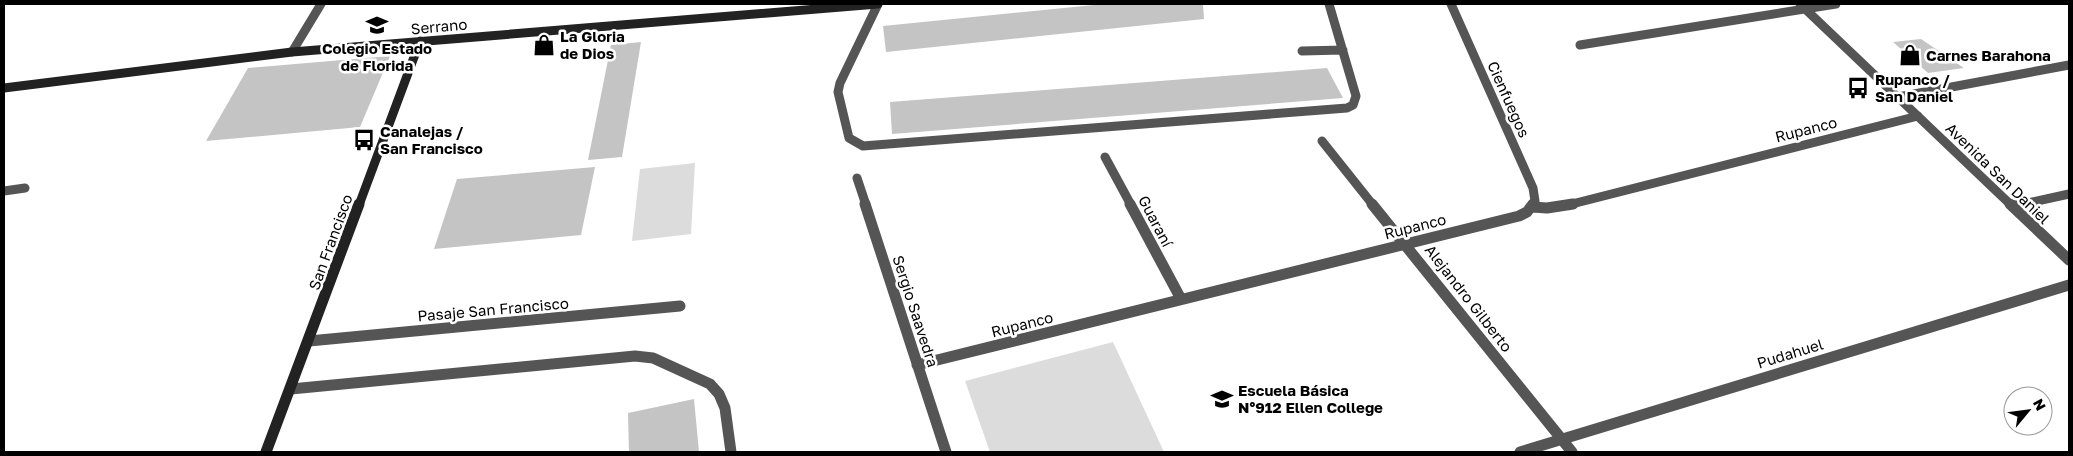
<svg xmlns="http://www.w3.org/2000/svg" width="2073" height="456" viewBox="0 0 2073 456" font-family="'Golos Text',sans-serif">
	<rect width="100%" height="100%" fill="#fff"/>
	<path fill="#dcdcdc" d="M 695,163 L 691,234 L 632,241 L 640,169 Z
		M 1113,342 L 1164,452 L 990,452 L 965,381 Z"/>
	<path fill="#c4c4c4" d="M 1104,4 L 1203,4 L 1204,19 L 886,52 L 883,26 Z
		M 1921,39 L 1964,68 L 1928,73 L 1893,42 Z
		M 641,42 L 622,157 L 588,160 L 611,45 Z
		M 390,56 L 360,127 L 206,141 L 248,68 Z
		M 1327,68 L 1343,98 L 892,134 L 890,102 Z
		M 595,167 L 581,235 L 434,249 L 457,179 Z
		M 694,399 L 699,452 L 629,452 L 628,413 Z"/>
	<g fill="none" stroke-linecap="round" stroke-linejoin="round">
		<path stroke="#555" stroke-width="9" d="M 878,4 L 840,83 L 838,92 L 849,138 L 863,146 L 1347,108 L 1353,105 L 1356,96 L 1329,4
			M 1302,51 L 1343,50"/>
		<path stroke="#555" stroke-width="11" d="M 291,389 L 635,356 L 653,358 L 710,384 L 719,394 L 725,408 L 731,452"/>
		<path stroke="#555" stroke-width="9" d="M 1451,4 L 1533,188 L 1535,201 L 1532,205
			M 1580,45 L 1836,4
			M 292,52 L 321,4
			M 1898,97 L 2069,65
			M 1322,141 L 1373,205
			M 1105,157 L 1131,205
			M 857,178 L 866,205
			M 4,191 L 25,188
			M 1568,205 L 1918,116
			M 2019,205 L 2069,194"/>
		<path stroke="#555" stroke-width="11" d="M 865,204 L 946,452
			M 1130,204 L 1181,299
			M 1372,204 L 1572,452
			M 2013,206 L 2025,204
			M 1532,207 L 1547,208 L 1573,204
			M 309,341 L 680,306
			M 917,365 L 1519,216 L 1527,212 L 1533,204
			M 1520,452 L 2069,285"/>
		<path stroke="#555" stroke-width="9" d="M 1800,4 L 2011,205"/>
		<path stroke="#555" stroke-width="11" d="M 2010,204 L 2069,260"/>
		<path stroke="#222" stroke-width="9" d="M 4,88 L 292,52 L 878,4
			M 359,205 L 420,41"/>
		<path stroke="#222" stroke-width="11" d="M 266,452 L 359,204"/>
	</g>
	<defs>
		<g id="school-bare" transform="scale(1.725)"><path d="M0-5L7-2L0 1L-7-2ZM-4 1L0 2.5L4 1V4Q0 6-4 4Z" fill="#000" stroke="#fff" stroke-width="2.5" paint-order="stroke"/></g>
		<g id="shop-bare" transform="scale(1.725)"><path d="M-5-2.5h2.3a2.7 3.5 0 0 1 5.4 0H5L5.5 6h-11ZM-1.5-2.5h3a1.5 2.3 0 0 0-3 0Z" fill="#000" stroke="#fff" stroke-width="2.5" paint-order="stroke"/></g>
		<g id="bus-bare" transform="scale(1.725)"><path d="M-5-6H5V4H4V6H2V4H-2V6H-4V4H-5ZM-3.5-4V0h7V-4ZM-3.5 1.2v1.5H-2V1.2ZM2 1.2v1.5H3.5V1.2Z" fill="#000" stroke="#fff" stroke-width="2.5" paint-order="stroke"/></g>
	</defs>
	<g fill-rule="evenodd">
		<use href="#school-bare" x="377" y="25"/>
		<use href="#shop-bare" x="544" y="45"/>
		<use href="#shop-bare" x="1910" y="55"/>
		<use href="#bus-bare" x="1858" y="88"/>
		<use href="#bus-bare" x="364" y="140"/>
		<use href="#school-bare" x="1222" y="399"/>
	</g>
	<g text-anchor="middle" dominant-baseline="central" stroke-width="5" stroke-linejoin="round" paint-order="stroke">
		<g font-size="15" fill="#000" stroke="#fff">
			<text transform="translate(439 26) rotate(-5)">Serrano</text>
			<text transform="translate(1509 99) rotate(66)">Cienfuegos</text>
			<text transform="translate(1806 129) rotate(-14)">Rupanco</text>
			<text transform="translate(1998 173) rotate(44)">Avenida San Daniel</text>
			<text transform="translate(1156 221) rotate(62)">Guaraní</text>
			<text transform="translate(1415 226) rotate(-14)">Rupanco</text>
			<text transform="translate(330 242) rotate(-70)">San Francisco</text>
			<text transform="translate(1469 298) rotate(52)">Alejandro Gilberto</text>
			<text transform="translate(493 309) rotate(-5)">Pasaje San Francisco</text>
			<text transform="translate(916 311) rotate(72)">Sergio Saavedra</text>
			<text transform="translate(1022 324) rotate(-14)">Rupanco</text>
			<text transform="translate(1790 353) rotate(-17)">Pudahuel</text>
		</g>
		<g font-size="15" font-weight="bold" fill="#000" stroke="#fff" text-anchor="start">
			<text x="560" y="36">La Gloria<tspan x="560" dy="17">de Dios</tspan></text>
			<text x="377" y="48" text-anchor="middle">Colegio Estado<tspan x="377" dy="17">de Florida</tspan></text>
			<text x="1926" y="55">Carnes Barahona</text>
			<text x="1875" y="79">Rupanco /<tspan x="1875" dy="17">San Daniel</tspan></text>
			<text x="380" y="131">Canalejas /<tspan x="380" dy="17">San Francisco</tspan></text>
			<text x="1238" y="390">Escuela Básica<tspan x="1238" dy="17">N°912 Ellen College</tspan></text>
		</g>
	</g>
	<rect width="2073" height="456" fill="none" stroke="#000000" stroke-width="10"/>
	<g transform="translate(2028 411) rotate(61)"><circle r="24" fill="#ffffff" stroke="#999999"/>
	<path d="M0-4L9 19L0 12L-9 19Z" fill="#000000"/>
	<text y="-8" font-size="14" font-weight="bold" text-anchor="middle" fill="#000000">N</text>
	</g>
</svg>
